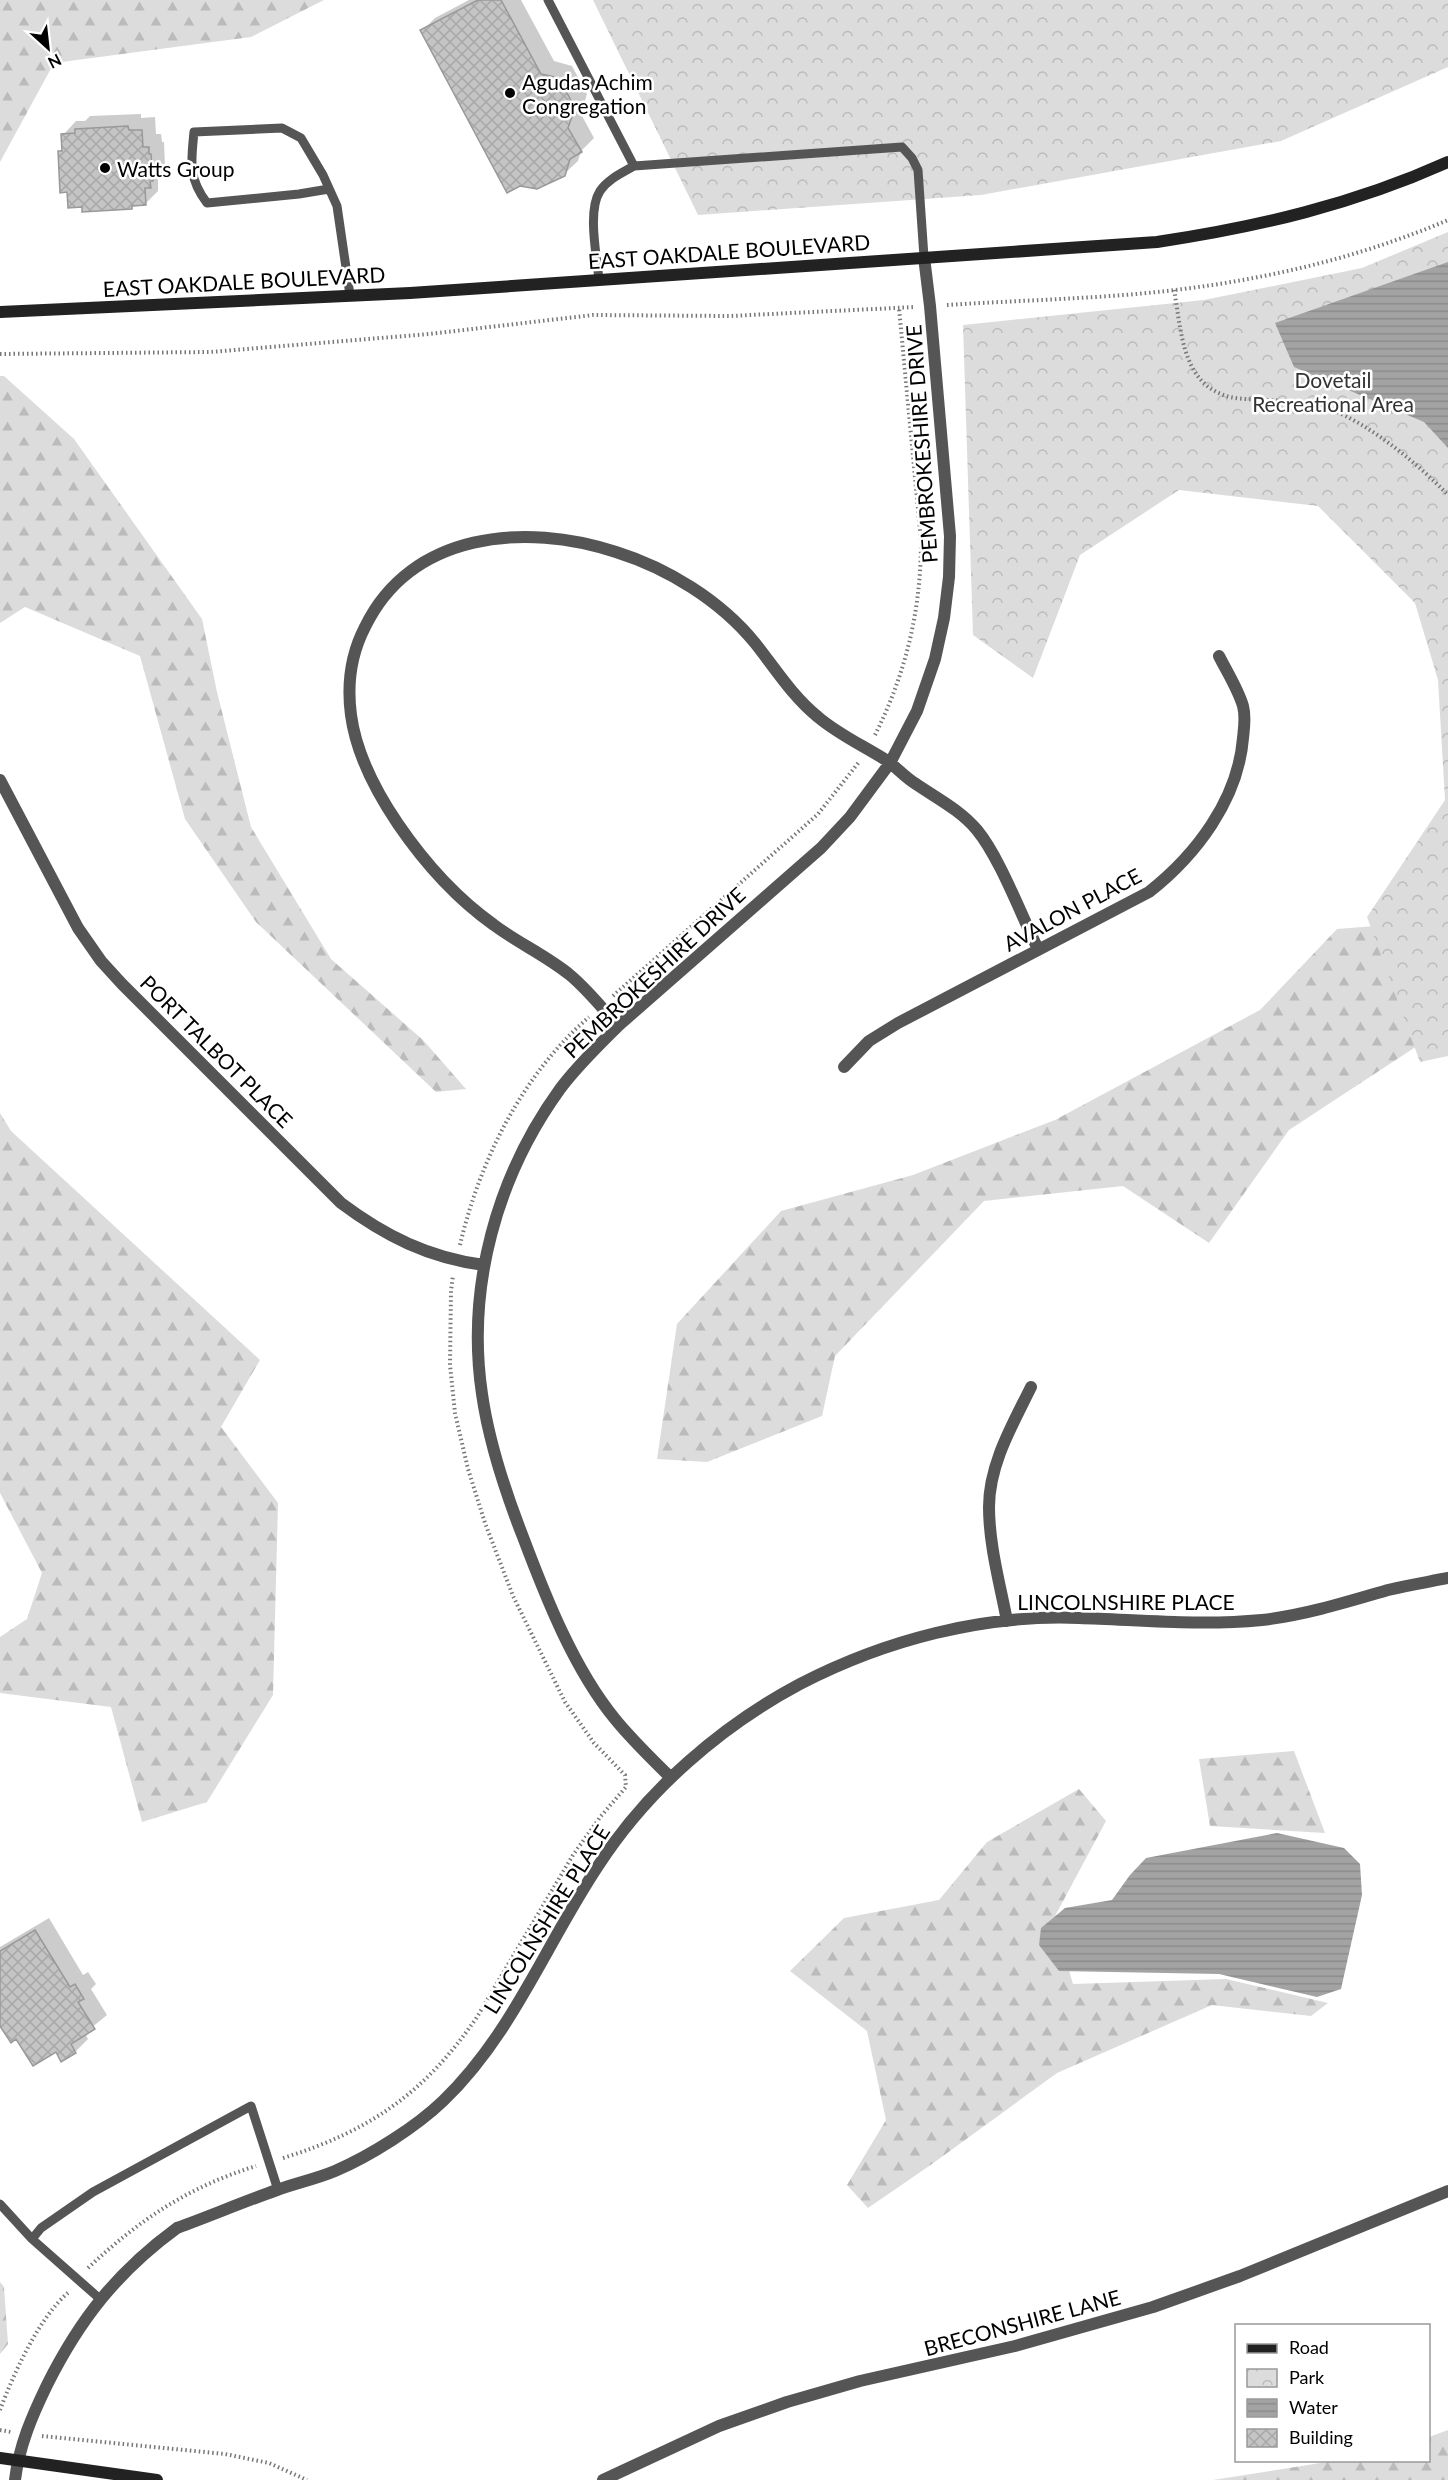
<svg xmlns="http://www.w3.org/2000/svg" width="1448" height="2480" viewBox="0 0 1448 2480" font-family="Lato,sans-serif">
	<defs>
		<pattern id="forest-firs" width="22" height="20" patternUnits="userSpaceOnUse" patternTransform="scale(1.5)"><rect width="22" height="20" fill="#dcdcdc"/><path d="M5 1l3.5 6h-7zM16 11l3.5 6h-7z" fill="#bbb"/></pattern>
		<pattern id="park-crowns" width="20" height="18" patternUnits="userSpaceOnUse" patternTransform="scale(1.5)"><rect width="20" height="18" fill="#dcdcdc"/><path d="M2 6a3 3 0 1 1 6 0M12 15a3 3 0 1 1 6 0" fill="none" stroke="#bbb"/></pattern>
		<pattern id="water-rules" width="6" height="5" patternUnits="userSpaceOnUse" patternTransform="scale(1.5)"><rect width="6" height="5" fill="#a3a3a3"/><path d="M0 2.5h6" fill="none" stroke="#8b8b8b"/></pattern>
		<pattern id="building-cross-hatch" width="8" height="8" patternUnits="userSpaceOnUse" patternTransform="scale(1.5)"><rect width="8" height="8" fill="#c4c4c4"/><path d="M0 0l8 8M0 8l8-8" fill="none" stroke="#a7a7a7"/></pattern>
	</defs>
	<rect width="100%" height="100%" fill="#fff"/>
	<path fill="url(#forest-firs)" d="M 0,0 L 324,0 L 251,37 L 54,63 L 0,162 Z
		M 0,376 L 4,376 L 74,439 L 202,619 L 217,692 L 251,827 L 331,959 L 423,1040 L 466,1089 L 436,1092 L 256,922 L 185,819 L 140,656 L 25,607 L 0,623 Z
		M 1413,923 L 1446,1027 L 1289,1130 L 1209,1243 L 1123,1186 L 984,1201 L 835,1356 L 822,1416 L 707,1462 L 657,1459 L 677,1324 L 781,1211 L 913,1175 L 1055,1120 L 1260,1010 L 1337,929 Z
		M 0,1113 L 11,1131 L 260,1360 L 221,1427 L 278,1503 L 273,1695 L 207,1802 L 142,1822 L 111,1707 L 0,1693 L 0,1637 L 27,1619 L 42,1573 L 0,1493 Z
		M 1294,1751 L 1325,1833 L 1210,1826 L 1199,1759 Z
		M 1079,1789 L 1106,1821 L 1054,1918 L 1073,1984 L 1226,1979 L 1328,2003 L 1311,2016 L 1212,2005 L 1057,2073 L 932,2164 L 868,2208 L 847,2185 L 886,2120 L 867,2031 L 790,1971 L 844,1918 L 939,1900 L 987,1842 Z
		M 0,2282 L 4,2287 L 8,2344 L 0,2354 Z
		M 1448,2430 L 1448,2480 L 1213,2480 L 1333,2461 L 1428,2460 L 1429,2437 Z"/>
	<path fill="url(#park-crowns)" d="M 593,0 L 1448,0 L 1448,67 L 1281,141 L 981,195 L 698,215 Z
		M 1448,232 L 1448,1056 L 1420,1062 L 1367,917 L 1445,800 L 1438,680 L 1415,603 L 1318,506 L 1179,490 L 1080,555 L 1033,678 L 973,635 L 963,325 L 1204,300 L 1362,268 Z"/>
	<path fill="url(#water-rules)" d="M 1448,262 L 1448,448 L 1424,422 L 1294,367 L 1275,323 Z
		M 1277,1833 L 1344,1848 L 1360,1864 L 1362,1895 L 1341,1989 L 1317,1997 L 1219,1974 L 1059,1971 L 1039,1945 L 1041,1928 L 1065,1908 L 1112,1900 L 1130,1875 L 1146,1858 Z"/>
	<path fill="#0003" d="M 469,0 L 521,0 L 554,61 L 572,66 L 587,94 L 581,114 L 594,138 L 581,151 L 578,161 L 564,174 L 422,31 L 435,18 Z
		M 141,114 L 141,118 L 155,117 L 156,134 L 161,134 L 162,142 L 164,142 L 165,166 L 163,173 L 158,179 L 158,191 L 145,204 L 135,204 L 132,208 L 68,191 L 59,152 L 63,148 L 63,135 L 76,121 L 85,121 L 90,116 Z
		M 49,1918 L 83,1975 L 88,1972 L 96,1984 L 91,1989 L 107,2015 L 85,2033 L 88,2039 L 75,2052 L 56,2050 L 17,2037 L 0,2012 L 0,1947 Z"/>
	<path fill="url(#building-cross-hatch)" stroke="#999" stroke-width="1.5" d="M 478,0 L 501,0 L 541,74 L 559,78 L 575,108 L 568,128 L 582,152 L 570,159 L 565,176 L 537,189 L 520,186 L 507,193 L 420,30 Z
		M 128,126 L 129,130 L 142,130 L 143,147 L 149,147 L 149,154 L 151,154 L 153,181 L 150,181 L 151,188 L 145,188 L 146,205 L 132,206 L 132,209 L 82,212 L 82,207 L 68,208 L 67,192 L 60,193 L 58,151 L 62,151 L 61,134 L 75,133 L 75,129 Z
		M 35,1930 L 70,1987 L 75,1984 L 84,1999 L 78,2002 L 95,2029 L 71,2044 L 76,2053 L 61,2062 L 56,2052 L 33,2066 L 16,2039 L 11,2043 L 0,2026 L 0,1951 Z"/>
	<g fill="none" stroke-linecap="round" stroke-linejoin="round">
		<path stroke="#777" stroke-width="4" stroke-dasharray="1.5 3" stroke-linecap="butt" d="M 1174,290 C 1181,326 1181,378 1221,394 C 1235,400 1251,399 1266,400 C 1288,401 1310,401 1330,409 C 1371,425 1417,463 1448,495
			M 947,305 C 1023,300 1099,299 1175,290 C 1268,279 1361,257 1448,220
			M 0,354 L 210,352 L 429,334 L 593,315 L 730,316 L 915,307
			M 875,735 C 906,673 921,610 921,541 L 899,308
			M 613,996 L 818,814 L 859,762
			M 460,1245 C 480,1160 522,1075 589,1017
			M 283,2158 C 370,2131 425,2093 477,2017 L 573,1855 L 601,1816 L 626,1787 L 625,1775 L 594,1743 L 565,1702 L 513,1596 L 485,1523 L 468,1469 L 455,1413 L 450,1365 L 451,1291 L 453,1275
			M 88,2268 C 139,2220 188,2187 256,2166
			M 0,2410 C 14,2373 39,2317 69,2292
			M 0,2430 L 11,2432
			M 42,2436 L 225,2454 L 269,2463 L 307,2480"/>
		<path stroke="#555" stroke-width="9" d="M 548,0 L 634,166
			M 329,189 L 299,194 L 207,203 C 188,178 191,162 194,132 L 282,128 L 301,138 L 323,175 L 337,206 L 350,295
			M 599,280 C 597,257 587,211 600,191 C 608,179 622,173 634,166 L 902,147 L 912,158 L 918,170 L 924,257
			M 0,2204 L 32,2239
			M 100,2299 L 32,2239 L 41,2228 L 93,2192 L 251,2106 L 278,2190"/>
		<path stroke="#555" stroke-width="12" d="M 0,780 L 78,928 L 101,961 L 122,984 L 341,1203 C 385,1236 429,1258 484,1265
			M 618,1026 C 603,1009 588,990 570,975 C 547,956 518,943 494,925 C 456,898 424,862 398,824 C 377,793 356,753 351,715 C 347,685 351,654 365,627 C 411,532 525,522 616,552 C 667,568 720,600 755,643 C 775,668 792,696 818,717 C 839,735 866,747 889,762 C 898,769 906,778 916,784 C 938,799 960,810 977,830 C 1000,858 1021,915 1038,949
			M 844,1067 L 869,1041 L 898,1023 L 1149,892 C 1196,855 1238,800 1243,738 C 1244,728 1246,717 1243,706 C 1238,689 1227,672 1219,656
			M 1007,1621 C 1000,1584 989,1545 989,1507 C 989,1464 1013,1424 1031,1387
			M 671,1778 C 652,1759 632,1740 615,1719 C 574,1669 546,1598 523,1537 C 505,1491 489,1443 482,1394 C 466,1287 497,1176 560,1089 C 577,1066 598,1046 618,1026 L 821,848 L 850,817 L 890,763 L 917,711 L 935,659 L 944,618 L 949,577 L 950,536 L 930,306 L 924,257
			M 15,2480 C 19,2446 32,2416 47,2385 C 80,2319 117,2272 177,2228 C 210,2216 243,2202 277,2190 C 296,2183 316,2179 335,2171 C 370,2156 416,2127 443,2101 C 512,2035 546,1944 598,1866 C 647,1790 721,1726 800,1684 C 885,1640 984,1614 1079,1618 C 1142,1620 1199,1626 1262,1620 C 1305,1615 1347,1602 1388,1590 C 1408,1585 1428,1582 1448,1578
			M 603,2480 L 719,2426 L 787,2402 L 860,2381 L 1015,2346 L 1153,2307 L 1240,2276 L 1448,2191"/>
		<path stroke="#222" stroke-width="12" d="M 0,312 L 410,293 L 1157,242 C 1258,227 1355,204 1448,162
			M 0,2458 L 157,2480"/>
	</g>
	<g fill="#000" stroke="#fff" stroke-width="2">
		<circle cx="510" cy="93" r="6"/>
		<circle cx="105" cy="168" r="6"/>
	</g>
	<g text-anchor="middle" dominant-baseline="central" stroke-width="5" stroke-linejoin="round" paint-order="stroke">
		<g font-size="21" fill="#000" stroke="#fff" text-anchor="start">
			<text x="522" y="81">Agudas Achim<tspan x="522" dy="24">Congregation</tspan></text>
			<text x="117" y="168">Watts Group</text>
		</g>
		<g font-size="21" fill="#000" stroke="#fff">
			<text transform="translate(729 251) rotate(-4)">EAST OAKDALE BOULEVARD</text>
			<text transform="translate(244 281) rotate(-3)">EAST OAKDALE BOULEVARD</text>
			<text transform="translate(921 444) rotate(-94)">PEMBROKESHIRE DRIVE</text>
			<text transform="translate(1072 909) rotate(-28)">AVALON PLACE</text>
			<text transform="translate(654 972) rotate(-43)">PEMBROKESHIRE DRIVE</text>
			<text transform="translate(217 1051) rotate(45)">PORT TALBOT PLACE</text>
			<text x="1126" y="1601">LINCOLNSHIRE PLACE</text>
			<text transform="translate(546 1919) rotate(-58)">LINCOLNSHIRE PLACE</text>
			<text transform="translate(1022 2322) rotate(-15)">BRECONSHIRE LANE</text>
		</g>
		<g font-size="21" fill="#333" stroke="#fff">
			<text x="1333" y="379">Dovetail<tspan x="1333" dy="24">Recreational Area</tspan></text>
		</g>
	</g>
	<rect x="1235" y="2324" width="195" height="138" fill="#ffffff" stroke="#999999" stroke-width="1.5"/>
	<rect x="1247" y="2344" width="30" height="9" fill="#222222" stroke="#999999" stroke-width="1.5"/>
	<text x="1289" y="2354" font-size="18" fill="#000000">Road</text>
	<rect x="1247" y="2369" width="30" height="18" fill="url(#park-crowns)" stroke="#999999" stroke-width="1.5"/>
	<text x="1289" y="2384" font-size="18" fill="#000000">Park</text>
	<rect x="1247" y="2399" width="30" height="18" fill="url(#water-rules)" stroke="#999999" stroke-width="1.5"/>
	<text x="1289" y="2414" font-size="18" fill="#000000">Water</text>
	<rect x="1247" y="2429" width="30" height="18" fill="url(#building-cross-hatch)" stroke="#999999" stroke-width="1.5"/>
	<text x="1289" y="2444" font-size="18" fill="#000000">Building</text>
	<g transform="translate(48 48) rotate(153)" stroke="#ffffff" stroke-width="4.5" paint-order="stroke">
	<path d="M0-4.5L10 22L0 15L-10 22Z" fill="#000000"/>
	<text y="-9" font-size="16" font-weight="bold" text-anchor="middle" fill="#000000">N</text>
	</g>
</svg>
